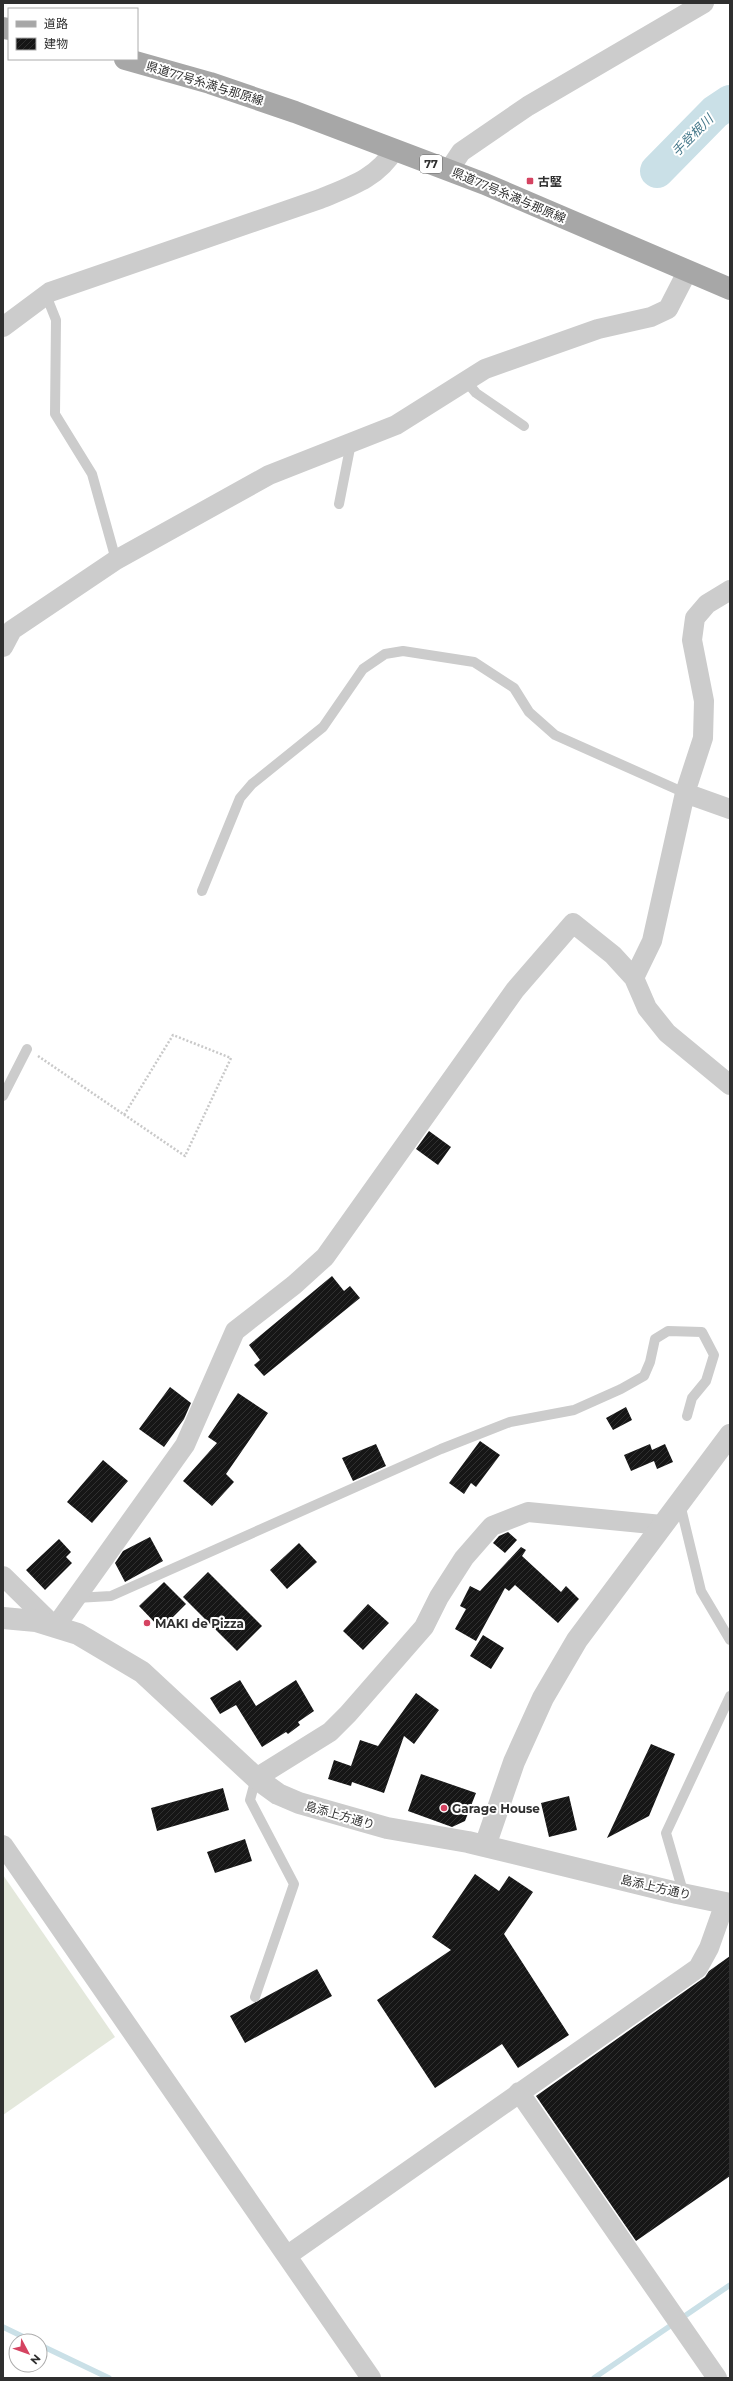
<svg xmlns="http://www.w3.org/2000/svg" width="733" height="2381" viewBox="0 0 733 2381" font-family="Montserrat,'Noto Sans JP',sans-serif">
	<defs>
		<pattern id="building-hatch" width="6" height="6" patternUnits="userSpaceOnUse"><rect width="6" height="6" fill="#161616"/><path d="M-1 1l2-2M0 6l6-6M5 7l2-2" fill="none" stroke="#303030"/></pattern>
	</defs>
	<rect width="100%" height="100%" fill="#fff"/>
	<path fill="#e4e8dc" d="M 3,1875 L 115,2037 L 3,2115 Z"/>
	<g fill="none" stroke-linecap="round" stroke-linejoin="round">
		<path stroke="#cae0e7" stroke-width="5.5" d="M 3,2327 L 32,2341
			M 40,2345 L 109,2378
			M 594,2378 L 730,2285"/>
		<path stroke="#cae0e7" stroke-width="34" d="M 657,171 L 715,112 L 730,102"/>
	</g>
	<path fill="url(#building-hatch)" d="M 429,1131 L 451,1147 L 438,1165 L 416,1149 Z
		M 332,1276 L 344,1291 L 350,1286 L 360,1298 L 264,1376 L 254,1365 L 260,1360 L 249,1345 Z
		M 170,1387 L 191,1403 L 184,1419 L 164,1447 L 139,1429 Z
		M 238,1393 L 268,1413 L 226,1474 L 234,1482 L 212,1506 L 183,1481 L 217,1443 L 208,1437 Z
		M 626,1407 L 632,1420 L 613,1430 L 606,1418 Z
		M 480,1441 L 500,1455 L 476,1487 L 471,1483 L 464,1494 L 449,1483 Z
		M 376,1444 L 386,1466 L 353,1481 L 342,1458 Z
		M 650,1444 L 652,1450 L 665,1444 L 673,1462 L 657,1469 L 654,1461 L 631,1471 L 624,1455 Z
		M 103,1460 L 128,1481 L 92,1523 L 67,1502 Z
		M 508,1532 L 517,1540 L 505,1553 L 493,1543 L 499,1536 Z
		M 150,1537 L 163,1561 L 125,1582 L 115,1563 L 123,1551 Z
		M 59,1539 L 71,1552 L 66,1557 L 72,1563 L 45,1590 L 26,1570 Z
		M 299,1543 L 317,1562 L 287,1589 L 270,1570 Z
		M 521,1547 L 526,1550 L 522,1556 L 561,1592 L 566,1586 L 579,1599 L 558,1623 L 515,1585 L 509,1591 L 505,1588 L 476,1641 L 455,1629 L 466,1609 L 460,1606 L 470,1586 L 480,1591 Z
		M 208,1572 L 262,1626 L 237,1651 L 183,1597 Z
		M 164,1582 L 186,1604 L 161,1629 L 139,1606 Z
		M 368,1604 L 389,1623 L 363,1650 L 343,1631 Z
		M 483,1635 L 504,1648 L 491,1669 L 470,1656 Z
		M 240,1680 L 256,1706 L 296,1680 L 314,1711 L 298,1722 L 300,1725 L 288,1734 L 286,1732 L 262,1747 L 236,1705 L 220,1714 L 210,1698 Z
		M 416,1693 L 439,1710 L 414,1744 L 404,1736 L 384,1793 L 352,1782 L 351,1786 L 328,1779 L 334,1760 L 351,1766 L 360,1740 L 378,1746 Z
		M 651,1744 L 675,1754 L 649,1816 L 607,1838 Z
		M 421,1774 L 476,1793 L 465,1821 L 452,1827 L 408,1811 Z
		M 223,1788 L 229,1810 L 157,1831 L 151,1808 Z
		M 569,1796 L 577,1830 L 549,1837 L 541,1803 Z
		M 245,1839 L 252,1861 L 215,1873 L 207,1852 Z
		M 475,1874 L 499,1891 L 509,1876 L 533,1892 L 504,1934 L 569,2035 L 518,2068 L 502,2044 L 435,2088 L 377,2000 L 451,1950 L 432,1937 Z
		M 730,1956 L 730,2176 L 636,2241 L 536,2096 L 705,1977 L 709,1971 Z
		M 317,1969 L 332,1996 L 245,2043 L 230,2016 Z"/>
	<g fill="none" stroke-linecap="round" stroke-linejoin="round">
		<path stroke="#c9c9c9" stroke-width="2.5" stroke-dasharray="2 2" stroke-linecap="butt" d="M 38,1056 L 185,1156 L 231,1058 L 173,1035 L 124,1115"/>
		<path stroke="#ccc" stroke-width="10" d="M 46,295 L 56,320 L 55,414 L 92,474 L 116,560
			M 466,381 L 476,393 L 524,426
			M 339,504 L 351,443
			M 202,891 L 240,798 L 252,784 L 323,727 L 363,669 L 385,654 L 403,651 L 474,662 L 514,688 L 529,712 L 555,735 L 685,793
			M 3,1096 L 27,1049
			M 680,1504 L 701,1591 L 730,1640
			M 76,1598 L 111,1596 L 441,1449 L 510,1422 L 574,1410 L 621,1389 L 644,1376 L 650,1362 L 655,1339 L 668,1331 L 702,1332 L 714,1355 L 706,1381 L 692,1398 L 687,1416
			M 684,1895 L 666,1833 L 730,1696
			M 255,1997 L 294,1884 L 250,1800 L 256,1778"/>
		<path stroke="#ccc" stroke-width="20" d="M 449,170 L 461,152 L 528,106 L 704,3
			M 3,327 L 50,292 L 320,199 C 349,187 378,178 394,150
			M 3,647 L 12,630 L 116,560 L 269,475 L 396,425 L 485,369 L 598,329 L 651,317 L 668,309 L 687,272
			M 685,793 L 730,809
			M 634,978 L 652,941 L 685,793 L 703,738 L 704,701 L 692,640 L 695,618 L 707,604 L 730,590
			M 3,1576 L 55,1627 L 185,1445 L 235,1331 L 294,1285 L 325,1257 L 515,990 L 573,923 L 613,955 L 634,978 L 647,1008 L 667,1033 L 730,1085
			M 256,1778 L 330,1732 L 348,1714 L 424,1627 L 439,1597 L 464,1558 L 492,1526 L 528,1512 L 662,1525
			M 3,1845 L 371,2378
			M 519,2092 L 717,2378
			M 288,2255 L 698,1968 L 709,1948 L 725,1903"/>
		<path stroke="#ccc" stroke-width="22" d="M 3,1618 L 36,1621 L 78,1634 L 142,1672 L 256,1778 L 278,1794 L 299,1803 L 387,1828 L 468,1842 L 677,1893 L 730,1904
			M 485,1846 L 514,1762 L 543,1698 L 577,1640 L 730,1435"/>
		<path stroke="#a7a7a7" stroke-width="22" d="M 3,28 L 9,29
			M 125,59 L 210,83 L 295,112 L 485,184 L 730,289"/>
	</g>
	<g fill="#d54361" stroke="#fff" stroke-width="1.5">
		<rect x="526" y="177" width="8" height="8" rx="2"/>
		<circle cx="147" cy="1623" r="4"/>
		<circle cx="444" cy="1808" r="4"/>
	</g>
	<g text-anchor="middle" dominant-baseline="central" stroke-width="4" stroke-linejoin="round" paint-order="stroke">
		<rect fill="#fff" stroke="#6d6d6d" stroke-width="1" x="420" y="155" width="22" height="18" rx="3"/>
		<g font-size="11" font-weight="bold" fill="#2f2f2f">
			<text x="431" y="164">77</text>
		</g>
		<g font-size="12" fill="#2f2f2f" stroke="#fff">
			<text transform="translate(205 83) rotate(17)">県道77号糸満与那原線</text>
			<text transform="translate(509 195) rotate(23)">県道77号糸満与那原線</text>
			<text transform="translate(340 1815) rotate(16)">島添上方通り</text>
			<text transform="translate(656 1887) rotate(13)">島添上方通り</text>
		</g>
		<g font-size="12" font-weight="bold" fill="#2f2f2f" stroke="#fff" text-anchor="start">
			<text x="538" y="181">古堅</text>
			<text x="155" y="1623">MAKI de Pizza</text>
			<text x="452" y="1808">Garage House</text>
		</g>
		<g font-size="13" font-style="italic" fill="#45788a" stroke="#fff">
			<text transform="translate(692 135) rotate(-45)">手登根川</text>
		</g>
	</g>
	<rect width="733" height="2381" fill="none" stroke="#2f2f2f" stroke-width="8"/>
	<rect x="8" y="8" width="130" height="52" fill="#ffffff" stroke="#acacac"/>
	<rect x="16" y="21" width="20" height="6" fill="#a7a7a7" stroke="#acacac"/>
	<text x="44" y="28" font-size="12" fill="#2f2f2f">道路</text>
	<rect x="16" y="38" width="20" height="12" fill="url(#building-hatch)" stroke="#acacac"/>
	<text x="44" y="48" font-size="12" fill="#2f2f2f">建物</text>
	<g transform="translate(28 2353) rotate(131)"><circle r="19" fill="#ffffff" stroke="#acacac"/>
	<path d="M0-3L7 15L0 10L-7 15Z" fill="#d54361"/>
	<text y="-6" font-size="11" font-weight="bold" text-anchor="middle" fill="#2f2f2f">N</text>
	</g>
</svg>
